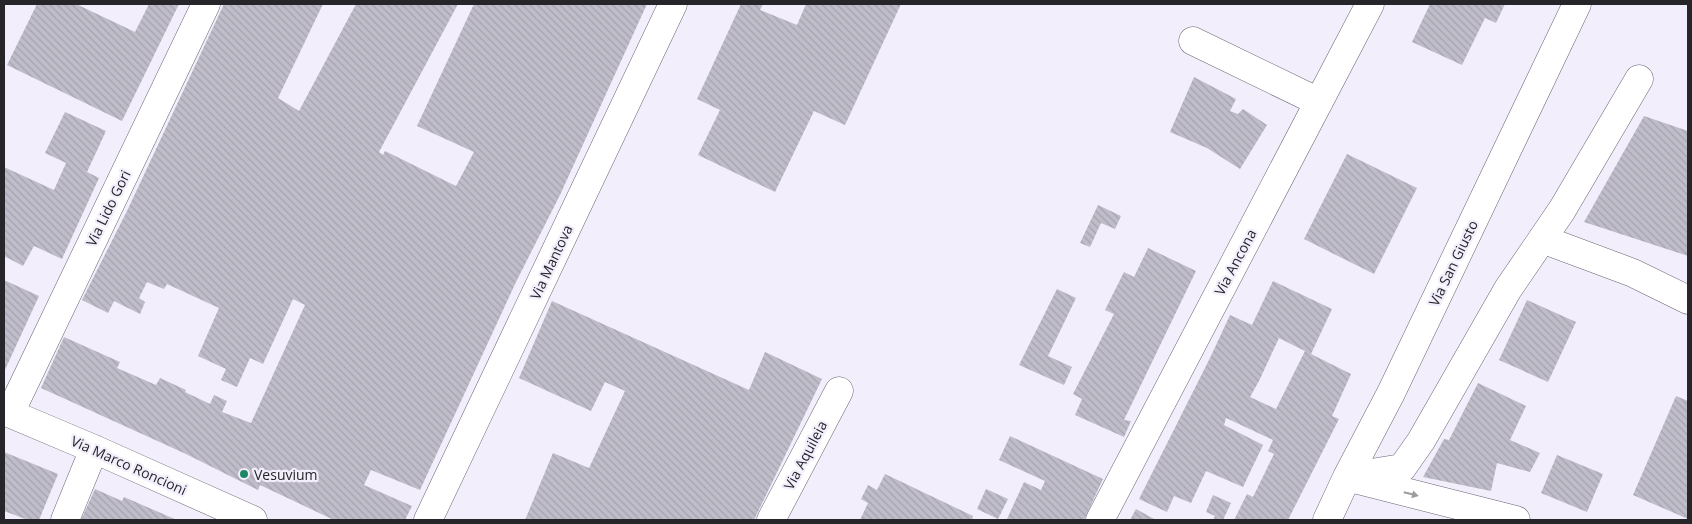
<svg xmlns="http://www.w3.org/2000/svg" width="1692" height="524" viewBox="0 0 1692 524" font-family="'Open Sans',sans-serif">
	<defs>
		<pattern id="building-back-hatch" width="6" height="6" patternUnits="userSpaceOnUse" patternTransform="scale(1.25)"><rect width="6" height="6" fill="#c0bdca"/><path d="M-1 5l2 2M0 0l6 6M5-1l2 2" fill="none" stroke="#a5a2ae"/></pattern>
	</defs>
	<rect width="100%" height="100%" fill="#f2eefb"/>
	<path fill="url(#building-back-hatch)" fill-rule="evenodd" d="M 37,4 L 76,4 L 135,32 L 149,4 L 179,4 L 122,121 L 7,65 Z
		M 224,4 L 323,4 L 278,98 L 299,111 L 356,4 L 458,4 L 379,152 L 383,155 L 385,151 L 456,186 L 474,152 L 417,126 L 474,4 L 647,4 L 560,195 L 516,282 L 420,490 L 371,470 L 364,485 L 412,506 L 405,520 L 334,520 L 260,485 L 258,490 L 186,454 L 41,388 L 64,337 L 120,362 L 117,368 L 156,385 L 160,378 L 186,390 L 185,392 L 210,404 L 214,395 L 227,401 L 222,412 L 251,423 L 305,305 L 293,299 L 263,364 L 250,358 L 237,387 L 221,380 L 226,369 L 198,356 L 219,308 L 167,284 L 164,289 L 147,282 L 139,298 L 145,302 L 140,314 L 114,301 L 108,313 L 82,300 L 127,211 Z
		M 741,4 L 763,4 L 760,10 L 797,25 L 806,4 L 901,4 L 845,125 L 814,111 L 775,192 L 698,155 L 720,110 L 697,99 Z
		M 1430,4 L 1505,4 L 1496,23 L 1485,18 L 1462,65 L 1412,42 Z
		M 1194,77 L 1236,99 L 1230,111 L 1238,114 L 1243,109 L 1267,125 L 1240,169 L 1207,148 L 1170,132 Z
		M 65,112 L 106,131 L 87,172 L 99,178 L 62,259 L 34,246 L 23,266 L 4,256 L 4,167 L 54,190 L 66,163 L 45,153 Z
		M 1644,116 L 1688,131 L 1688,256 L 1584,222 Z
		M 1347,154 L 1417,188 L 1374,274 L 1304,239 Z
		M 1098,205 L 1121,216 L 1115,229 L 1101,223 L 1090,247 L 1080,243 Z
		M 1148,248 L 1196,271 L 1124,420 L 1131,421 L 1124,437 L 1075,415 L 1082,399 L 1073,394 L 1114,314 L 1105,310 L 1124,272 L 1134,277 Z
		M 4,280 L 39,296 L 4,372 Z
		M 1273,281 L 1332,309 L 1311,354 L 1351,374 L 1332,416 L 1339,419 L 1288,520 L 1234,520 L 1247,494 L 1253,497 L 1274,454 L 1268,451 L 1273,440 L 1226,418 L 1224,425 L 1263,445 L 1243,487 L 1206,471 L 1191,503 L 1174,496 L 1167,512 L 1139,499 L 1210,358 L 1230,315 L 1252,325 ZM 1279,338 L 1305,351 L 1276,409 L 1250,397 L 1259,381 Z
		M 1057,289 L 1076,298 L 1048,356 L 1072,367 L 1064,385 L 1019,365 Z
		M 1527,300 L 1576,322 L 1548,382 L 1499,360 Z
		M 552,301 L 749,390 L 765,352 L 822,379 L 754,520 L 571,520 L 568,519 L 567,520 L 525,520 L 553,453 L 589,468 L 625,391 L 605,382 L 591,411 L 519,378 Z
		M 1478,383 L 1526,406 L 1510,440 L 1540,453 L 1530,472 L 1497,463 L 1491,491 L 1423,477 L 1444,439 L 1449,440 Z
		M 1676,396 L 1688,401 L 1688,519 L 1633,495 Z
		M 1010,436 L 1103,479 L 1084,520 L 1010,520 L 1007,519 L 1024,482 L 1041,490 L 1045,481 L 999,460 Z
		M 4,452 L 58,474 L 39,520 L 28,520 L 4,511 Z
		M 1557,455 L 1603,474 L 1587,512 L 1541,493 Z
		M 885,474 L 973,516 L 972,520 L 860,520 L 868,503 L 861,499 L 868,485 L 877,490 Z
		M 95,489 L 122,501 L 124,497 L 177,520 L 81,520 Z
		M 986,489 L 1008,499 L 998,519 L 977,509 Z
		M 1213,495 L 1231,503 L 1223,520 L 1213,520 L 1215,516 L 1206,512 Z
		M 1136,509 L 1156,520 L 1130,520 Z"/>
	<g fill="none" stroke-linecap="round" stroke-linejoin="round">
		<g stroke="#696671" stroke-width="29">
			<path id="minor" d="M 1193,41 L 1319,102
				M 1542,239 L 1633,273 L 1688,300
				M 4,411 L 94,449 L 253,520
				M 10,413 L 206,4
				M 1347,477 L 1402,468 L 1421,441 L 1508,289 L 1562,210 L 1639,79
				M 1358,480 L 1516,520
				M 65,520 L 94,449
				M 428,520 L 673,4
				M 771,520 L 839,391
				M 1100,520 L 1370,4
				M 1327,520 L 1347,477 L 1391,393 L 1577,4"/>
		</g>
		<use href="#minor" stroke="#fff" stroke-width="28"/>
	</g>
	<defs><path id="oneway-solid" d="M-6-.8H1V-3.2L6.5 0L1 3.2V.8H-6Z" transform="scale(1.25)"/></defs>
	<use fill="#9d9d9f" href="#oneway-solid" transform="translate(1411 494) rotate(14)"/>
	<circle fill="#1c8765" stroke="#f2eefb" stroke-width="2" cx="244" cy="474" r="5"/>
	<g text-anchor="middle" dominant-baseline="central" stroke-width="4.5" stroke-linejoin="round" paint-order="stroke">
		<g font-size="14" fill="#26252a" stroke="#f2eefb">
			<text transform="translate(108 208) rotate(-64)">Via Lido Gori</text>
			<text transform="translate(551 262) rotate(-65)">Via Mantova</text>
			<text transform="translate(1235 262) rotate(-62)">Via Ancona</text>
			<text transform="translate(1453 263) rotate(-64)">Via San Giusto</text>
			<text transform="translate(805 455) rotate(-62)">Via Aquileia</text>
			<text transform="translate(129 465) rotate(24)">Via Marco Roncioni</text>
		</g>
		<g font-size="14" fill="#26252a" stroke="#f2eefb" text-anchor="start">
			<text x="254" y="474">Vesuvium</text>
		</g>
	</g>
	<rect width="1692" height="524" fill="none" stroke="#26252a" stroke-width="10"/>
</svg>
